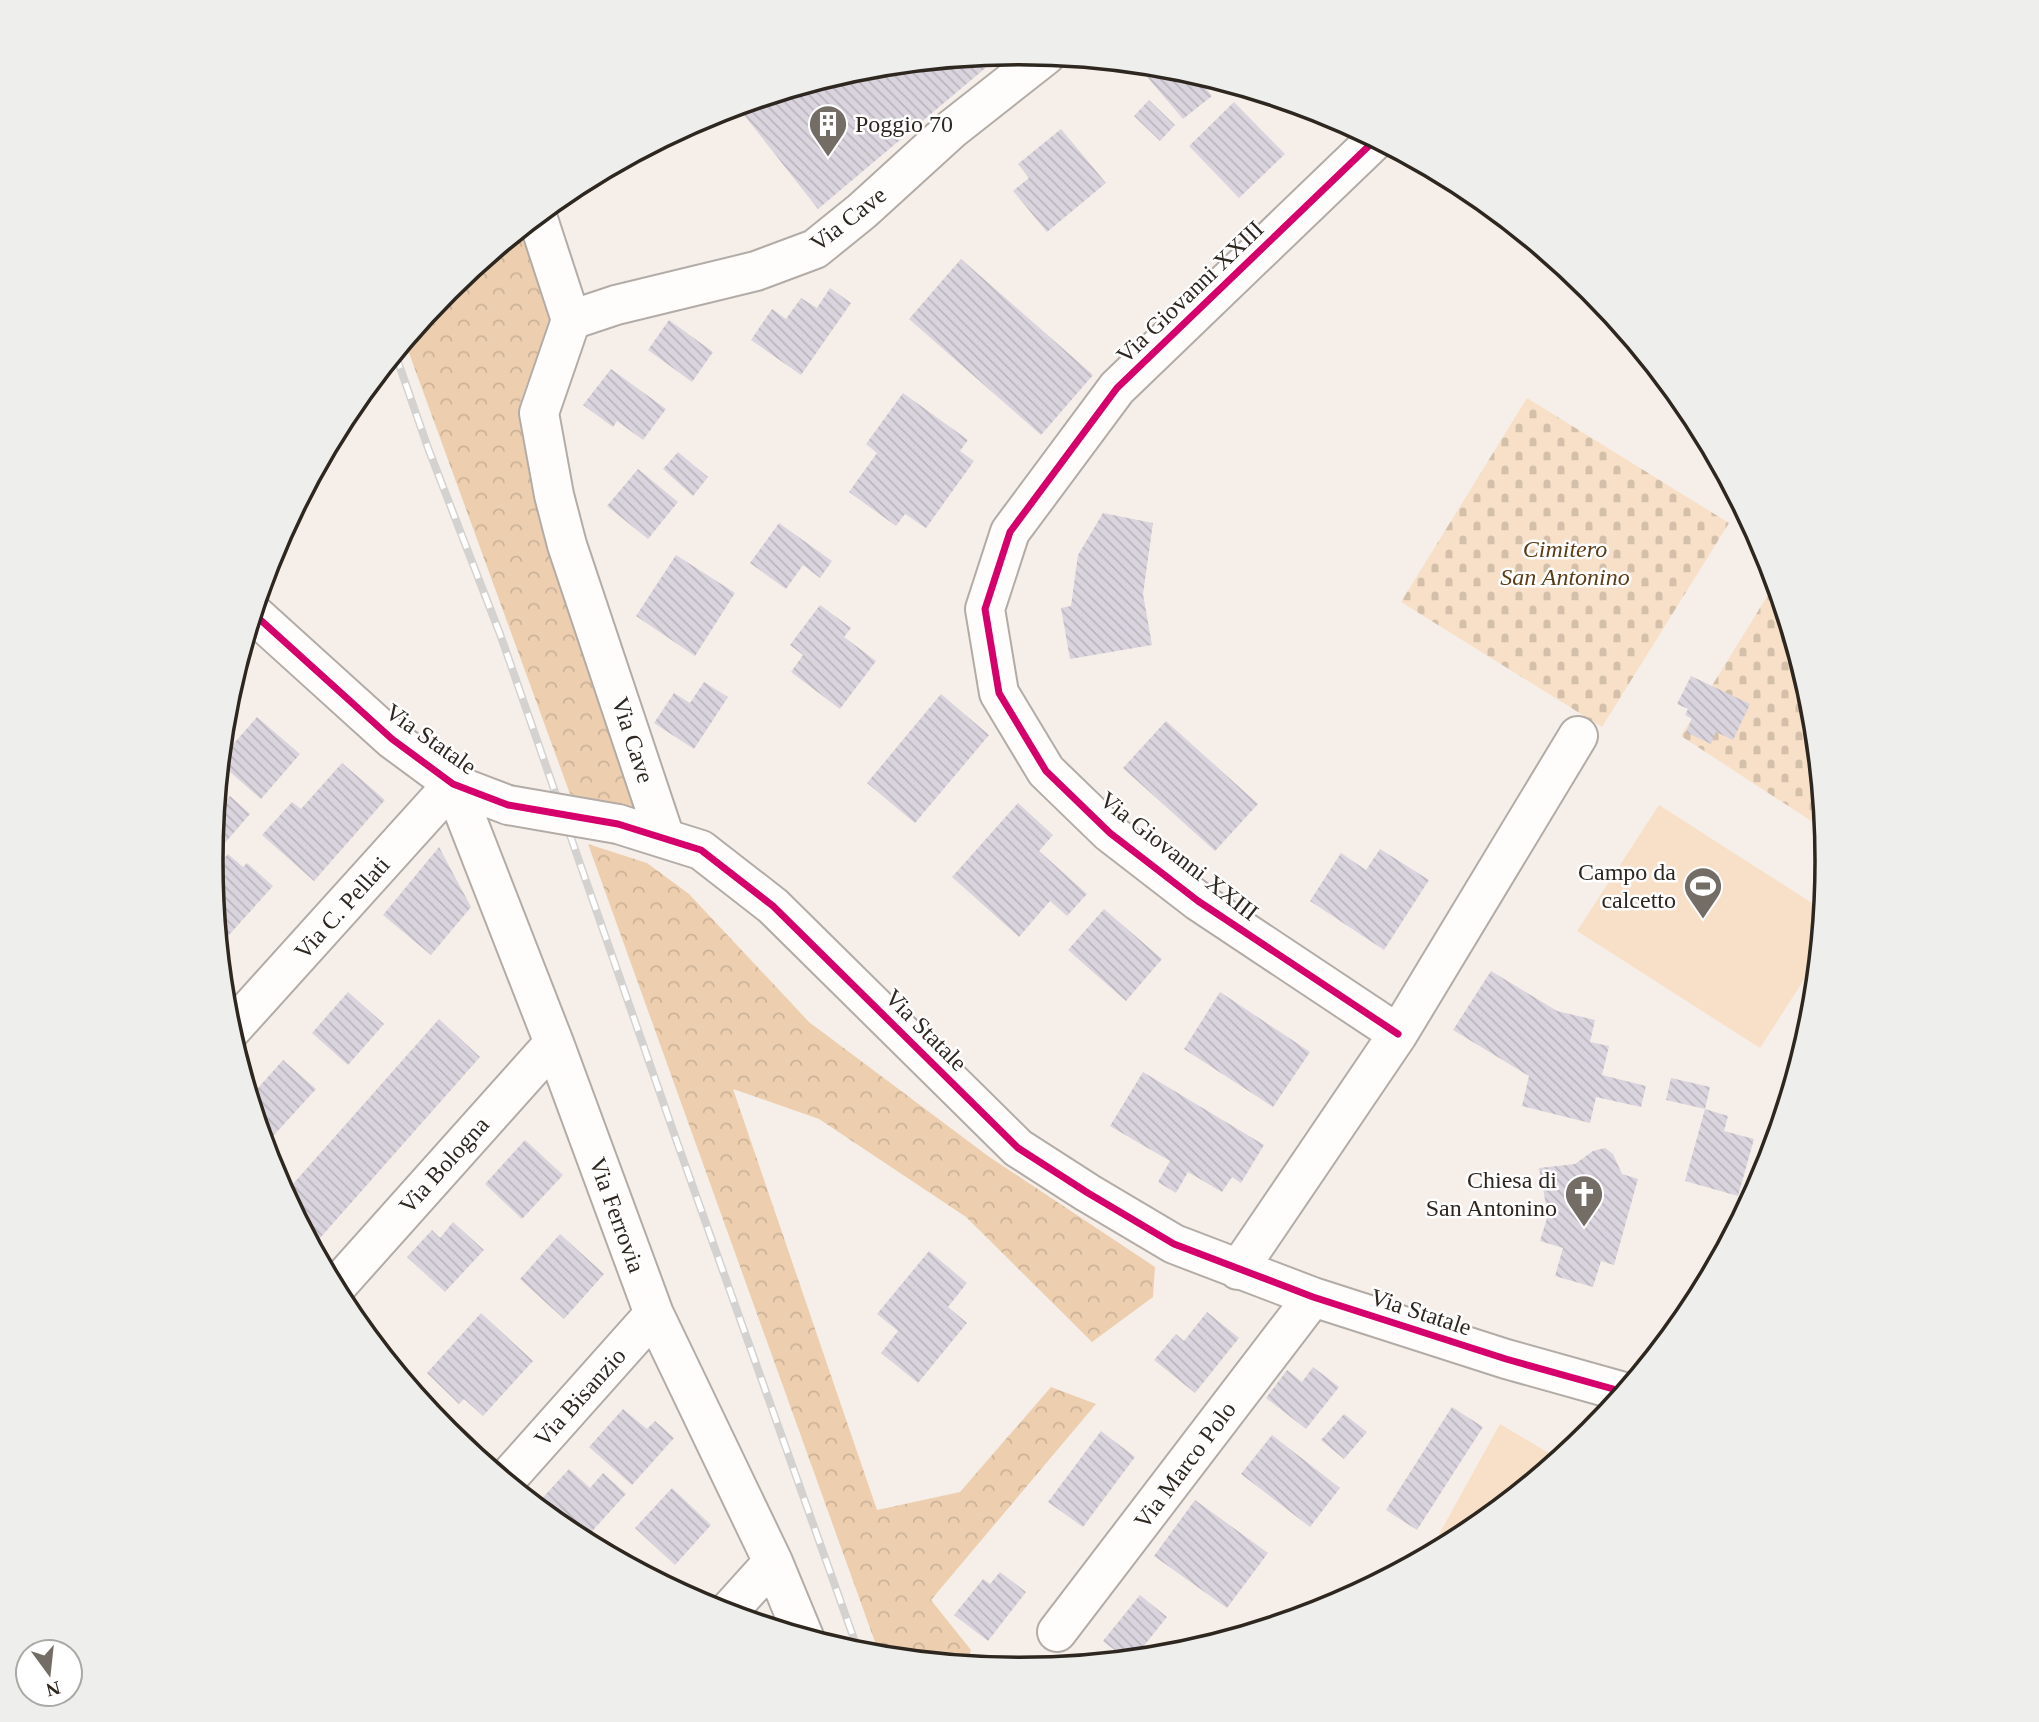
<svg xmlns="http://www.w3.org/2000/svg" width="2039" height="1722" viewBox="0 0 2039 1722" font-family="Georgia,serif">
	<defs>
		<pattern id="forest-crowns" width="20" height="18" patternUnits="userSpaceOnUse" patternTransform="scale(1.75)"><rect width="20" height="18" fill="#edcfb0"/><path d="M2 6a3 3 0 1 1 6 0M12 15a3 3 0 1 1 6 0" fill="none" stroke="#ccb297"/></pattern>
		<pattern id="cemetery-stones" width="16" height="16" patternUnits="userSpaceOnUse" patternTransform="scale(1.75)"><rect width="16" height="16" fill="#f7e0c7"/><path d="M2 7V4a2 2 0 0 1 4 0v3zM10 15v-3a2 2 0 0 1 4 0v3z" fill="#d4c0aa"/></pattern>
		<pattern id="building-back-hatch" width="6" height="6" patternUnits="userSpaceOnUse" patternTransform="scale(1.75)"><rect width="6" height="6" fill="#d9d4dd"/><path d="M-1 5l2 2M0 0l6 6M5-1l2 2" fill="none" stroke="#bbb6bd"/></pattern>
	</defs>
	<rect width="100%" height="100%" fill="#f6efe9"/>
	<path fill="url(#forest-crowns)" d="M 522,229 L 550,320 L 520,403 L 534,495 L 640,811 L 570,794 L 405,342 L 448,289 Z
		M 588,844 L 647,863 L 689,894 L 809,1022 L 988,1156 L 1155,1267 L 1153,1297 L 1092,1342 L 966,1217 L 819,1119 L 733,1089 L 877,1510 L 960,1492 L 1051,1387 L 1096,1404 L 931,1600 L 971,1650 L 967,1664 L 880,1656 Z"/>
	<path fill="url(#cemetery-stones)" d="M 1527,398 L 1729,523 L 1602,727 L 1401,602 Z
		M 1776,582 L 1813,704 L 1825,830 L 1681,736 Z"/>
	<path fill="#f7e0c7" d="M 1659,805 L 1823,910 L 1818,958 L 1760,1048 L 1577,931 Z
		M 1500,1424 L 1559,1459 L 1468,1533 L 1427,1556 Z"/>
	<path fill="url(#building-back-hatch)" d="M 981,56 L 989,65 L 818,209 L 737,106 L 862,68 Z
		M 1151,65 L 1178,68 L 1192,73 L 1212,96 L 1183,119 L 1143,72 Z
		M 1149,100 L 1175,125 L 1160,141 L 1134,116 Z
		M 1234,102 L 1285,154 L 1239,198 L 1189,146 Z
		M 1061,129 L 1106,183 L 1047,232 L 1013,191 L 1029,178 L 1018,164 Z
		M 961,259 L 1093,375 L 1041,435 L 909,319 Z
		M 830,288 L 851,303 L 801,375 L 751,340 L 772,309 L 786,319 L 801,298 L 817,308 Z
		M 669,320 L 713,352 L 692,382 L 648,350 Z
		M 611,369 L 666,409 L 643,440 L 617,421 L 613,427 L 583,405 Z
		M 903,393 L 968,440 L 960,451 L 974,461 L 926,528 L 905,514 L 896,526 L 849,492 L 877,453 L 866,444 Z
		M 678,452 L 708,477 L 693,496 L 663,469 Z
		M 638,469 L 678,502 L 648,539 L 607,506 Z
		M 1103,513 L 1153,523 L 1143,594 L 1152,645 L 1070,659 L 1061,608 L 1071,606 L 1078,555 Z
		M 779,523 L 832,561 L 820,578 L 803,565 L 786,589 L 750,563 Z
		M 676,555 L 735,593 L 695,656 L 636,616 Z
		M 820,605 L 851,628 L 844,637 L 876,661 L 840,709 L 791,672 L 803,655 L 790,645 Z
		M 1691,676 L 1750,704 L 1733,740 L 1716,732 L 1711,744 L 1686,732 L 1692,719 L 1685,715 L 1688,709 L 1677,704 Z
		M 704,682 L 728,697 L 694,749 L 654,723 L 674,693 L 690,703 Z
		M 941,694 L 989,735 L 915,823 L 867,783 Z
		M 257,717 L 300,754 L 261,799 L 221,764 L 221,758 Z
		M 1166,721 L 1258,804 L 1215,851 L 1123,768 Z
		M 342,763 L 385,800 L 314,881 L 262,835 L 292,802 L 301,809 Z
		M 230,796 L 250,814 L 211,859 L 216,812 Z
		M 1018,803 L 1053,835 L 1039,851 L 1087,894 L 1067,916 L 1050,901 L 1019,937 L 952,877 Z
		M 439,847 L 471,907 L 431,955 L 383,915 Z
		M 1380,849 L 1429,880 L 1384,950 L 1310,901 L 1341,853 L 1366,870 Z
		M 228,854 L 243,867 L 247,863 L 273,886 L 219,946 L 215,897 L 221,890 L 213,882 L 212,872 Z
		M 1104,909 L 1162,959 L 1126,1001 L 1068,950 Z
		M 1491,971 L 1557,1011 L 1595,1020 L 1590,1042 L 1609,1046 L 1602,1075 L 1646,1086 L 1641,1107 L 1596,1097 L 1590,1123 L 1522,1106 L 1529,1076 L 1453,1030 Z
		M 348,992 L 384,1024 L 348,1065 L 312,1033 Z
		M 1220,992 L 1310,1052 L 1273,1107 L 1184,1049 Z
		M 439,1019 L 480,1057 L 313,1246 L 285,1193 Z
		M 283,1060 L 316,1089 L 265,1145 L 250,1097 Z
		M 1143,1072 L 1264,1145 L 1241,1183 L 1232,1177 L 1222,1192 L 1188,1172 L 1176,1193 L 1158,1182 L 1170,1161 L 1110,1126 Z
		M 1671,1078 L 1710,1087 L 1705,1109 L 1666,1100 Z
		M 1705,1109 L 1728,1116 L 1724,1131 L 1754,1139 L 1738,1196 L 1685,1181 Z
		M 525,1140 L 563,1175 L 522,1219 L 485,1184 Z
		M 1605,1148 L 1613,1154 L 1622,1174 L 1638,1179 L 1614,1265 L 1601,1261 L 1593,1287 L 1555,1276 L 1563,1248 L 1540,1241 L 1548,1215 L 1539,1168 L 1575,1164 L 1593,1151 Z
		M 453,1222 L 484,1250 L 445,1292 L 407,1257 L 432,1230 L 440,1238 Z
		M 560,1234 L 604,1274 L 564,1319 L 520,1279 Z
		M 929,1251 L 967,1283 L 948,1307 L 967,1323 L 918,1383 L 881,1353 L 898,1331 L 877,1314 Z
		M 1207,1312 L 1239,1338 L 1195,1393 L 1154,1360 L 1176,1334 L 1184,1341 Z
		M 481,1313 L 533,1361 L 483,1416 L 464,1399 L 459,1404 L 427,1373 Z
		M 1313,1367 L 1339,1387 L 1306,1429 L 1266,1398 L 1287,1370 L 1302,1382 Z
		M 1452,1407 L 1483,1427 L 1417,1530 L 1386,1510 Z
		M 623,1409 L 647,1429 L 655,1421 L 674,1438 L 632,1485 L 589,1447 Z
		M 1344,1414 L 1367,1432 L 1344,1459 L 1321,1440 Z
		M 1101,1431 L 1135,1457 L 1083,1527 L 1048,1502 Z
		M 1272,1435 L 1340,1488 L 1310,1527 L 1241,1474 Z
		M 569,1469 L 590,1488 L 603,1473 L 626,1494 L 584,1540 L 570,1533 L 536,1505 Z
		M 672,1488 L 711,1525 L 675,1565 L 635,1528 Z
		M 1195,1500 L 1268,1553 L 1227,1608 L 1154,1556 Z
		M 1000,1572 L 1026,1592 L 988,1641 L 954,1615 L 983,1579 L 990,1584 Z
		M 1140,1595 L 1167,1617 L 1134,1658 L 1126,1659 L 1103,1641 Z"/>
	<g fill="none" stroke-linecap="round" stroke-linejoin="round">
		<g stroke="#b3aca6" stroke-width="42">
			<path id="minor" d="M 1376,139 L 1117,388 L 1010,532 L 985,609 L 999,693 L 1046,771 L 1110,833 L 1198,901 L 1398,1034
				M 537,216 L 571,320
				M 254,614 L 392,739 L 453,784 L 508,805
				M 453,784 L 554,1043 L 654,1314 L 773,1562 L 804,1637
				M 618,824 L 701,850 L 773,906 L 1018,1148 L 1088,1193 L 1174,1244 L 1313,1297 L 1506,1359 L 1624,1392
				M 665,838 L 567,545 L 554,495 L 539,413 L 571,320 L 616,305 L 756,271 L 815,249 L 862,211 L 952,129 L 1046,55
				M 230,1031 L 453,784
				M 1238,1270 L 1398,1034 L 1578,736
				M 335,1288 L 554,1043
				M 506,1480 L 654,1314
				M 727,1613 L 773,1562
				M 1057,1632 L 1313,1297"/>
		</g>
		<use href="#minor" stroke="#fefdfc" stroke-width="38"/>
		<g stroke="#d4d2d0" stroke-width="8">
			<path id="rail" d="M 395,353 L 428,448 L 500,634 L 677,1142 L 859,1653"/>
		</g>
		<use href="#rail" stroke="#fff" stroke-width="5" stroke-dasharray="16" stroke-linecap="butt"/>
		<g stroke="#b3aca6" stroke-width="42" stroke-linecap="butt">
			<path id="minor-bridge" d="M 508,805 L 618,824"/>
		</g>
		<use href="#minor-bridge" stroke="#fefdfc" stroke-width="38"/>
		<g stroke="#fff" stroke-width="11">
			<path id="cycleway" d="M 1376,139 L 1117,388 L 1010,532 L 985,609 L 999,693 L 1046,771 L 1110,833 L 1198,901 L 1398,1034
				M 254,614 L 392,739 L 453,784 L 508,805 L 618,824 L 701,850 L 773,906 L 1018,1148 L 1088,1193 L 1174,1244 L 1313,1297 L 1506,1359 L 1624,1392"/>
		</g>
		<use href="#cycleway" stroke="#d6006c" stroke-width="7"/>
	</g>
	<defs>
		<g id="building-pin" transform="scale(2.0125)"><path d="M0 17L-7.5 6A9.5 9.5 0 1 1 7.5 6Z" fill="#746d66" stroke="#fff"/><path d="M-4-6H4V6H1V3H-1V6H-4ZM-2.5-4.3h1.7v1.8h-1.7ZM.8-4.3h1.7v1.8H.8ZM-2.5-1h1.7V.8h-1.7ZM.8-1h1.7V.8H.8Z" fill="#fff"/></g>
		<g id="stadium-pin" transform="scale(2.0125)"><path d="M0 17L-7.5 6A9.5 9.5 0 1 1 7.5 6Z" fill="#746d66" stroke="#fff"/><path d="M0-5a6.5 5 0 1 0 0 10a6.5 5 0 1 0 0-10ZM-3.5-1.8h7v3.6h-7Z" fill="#fff"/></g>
		<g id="church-pin" transform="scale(2.0125)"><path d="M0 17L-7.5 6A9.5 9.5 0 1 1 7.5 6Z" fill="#746d66" stroke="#fff"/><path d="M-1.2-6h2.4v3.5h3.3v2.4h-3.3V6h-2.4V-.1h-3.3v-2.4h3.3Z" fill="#fff"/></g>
	</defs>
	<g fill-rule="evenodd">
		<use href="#building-pin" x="828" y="124"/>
		<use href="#stadium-pin" x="1703" y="886"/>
		<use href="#church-pin" x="1584" y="1194"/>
	</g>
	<g text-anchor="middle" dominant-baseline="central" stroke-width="5" stroke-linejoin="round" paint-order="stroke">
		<g font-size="24" fill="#2e271f" stroke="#fff" text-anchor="end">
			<text x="855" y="124" text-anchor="start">Poggio 70</text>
			<text x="1676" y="872">Campo da<tspan x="1676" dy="28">calcetto</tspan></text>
			<text x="1557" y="1180">Chiesa di<tspan x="1557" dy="28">San Antonino</tspan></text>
		</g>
		<g font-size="24" fill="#2e271f" stroke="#fff">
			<text transform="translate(848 219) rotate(-38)">Via Cave</text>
			<text transform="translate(1190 292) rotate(-44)">Via Giovanni XXIII</text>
			<text transform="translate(431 739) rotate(35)">Via Statale</text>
			<text transform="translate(633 740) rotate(72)">Via Cave</text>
			<text transform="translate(1179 856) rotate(38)">Via Giovanni XXIII</text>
			<text transform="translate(342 908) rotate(-48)">Via C. Pellati</text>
			<text transform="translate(926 1030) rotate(45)">Via Statale</text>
			<text transform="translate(444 1165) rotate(-48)">Via Bologna</text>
			<text transform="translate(617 1215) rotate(70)">Via Ferrovia</text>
			<text transform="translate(1421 1312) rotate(18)">Via Statale</text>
			<text transform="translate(580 1397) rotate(-48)">Via Bisanzio</text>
			<text transform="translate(1185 1465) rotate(-53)">Via Marco Polo</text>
		</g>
		<g font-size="24" font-style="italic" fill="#5c3c14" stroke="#fff">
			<text x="1565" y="549">Cimitero<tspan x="1565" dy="28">San Antonino</tspan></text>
		</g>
	</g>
	<path d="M0 0H2039V1722H0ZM223 861a796 796 0 1 1 1592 0a796 796 0 1 1-1592 0Z" fill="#eeeeed" fill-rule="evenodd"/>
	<path fill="none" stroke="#2e271f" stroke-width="3.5" d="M223 861a796 796 0 1 1 1592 0a796 796 0 1 1-1592 0Z"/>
	<g transform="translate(49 1673) rotate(165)"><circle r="33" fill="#ffffff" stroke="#aba9a5" stroke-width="2"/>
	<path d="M0-5L12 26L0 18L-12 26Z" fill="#746d66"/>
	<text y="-10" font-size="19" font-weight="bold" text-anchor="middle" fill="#2e271f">N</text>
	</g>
</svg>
